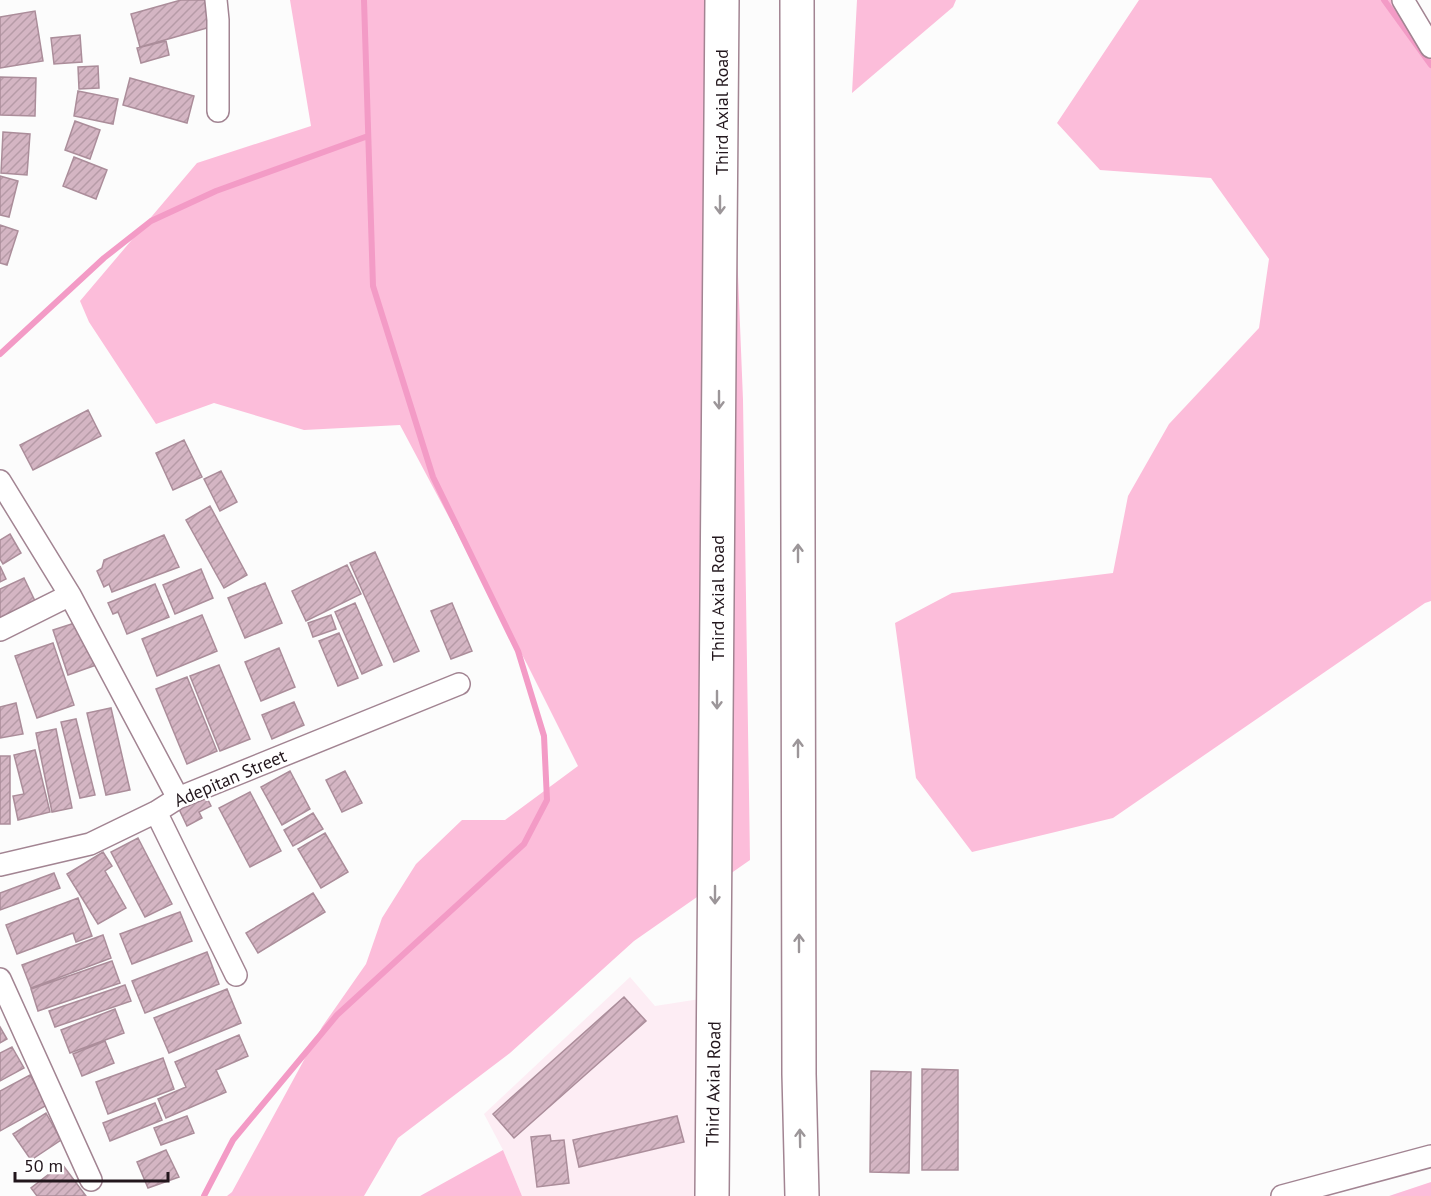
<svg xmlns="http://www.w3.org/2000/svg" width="1431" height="1196" viewBox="0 0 1431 1196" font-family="'PT Sans',sans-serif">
	<defs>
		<pattern id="building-hatch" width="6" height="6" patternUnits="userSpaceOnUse" patternTransform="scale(1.5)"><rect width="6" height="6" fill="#d4b5c3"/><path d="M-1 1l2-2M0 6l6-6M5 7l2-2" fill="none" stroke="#b69ba7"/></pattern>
	</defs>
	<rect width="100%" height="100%" fill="#fcfcfc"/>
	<path fill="#fdedf4" d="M 630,977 L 655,1006 L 700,999 L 695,1196 L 522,1196 L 503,1150 L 484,1114 Z"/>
	<path fill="#fcbdda" d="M 290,0 L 727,0 L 743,400 L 750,860 L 634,941 L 510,1053 L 398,1138 L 364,1196 L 227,1196 L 232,1192 L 322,1027 L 366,964 L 382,918 L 416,864 L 462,820 L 505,820 L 578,766 L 527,664 L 400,425 L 304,430 L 214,403 L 156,424 L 89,322 L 80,301 L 197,163 L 311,126 Z
		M 857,0 L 956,0 L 953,7 L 852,93 Z
		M 1139,0 L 1394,0 L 1431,60 L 1431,601 L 1425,603 L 1113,818 L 972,852 L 916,778 L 895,623 L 952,593 L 1113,573 L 1128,496 L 1169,424 L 1259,328 L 1269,259 L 1211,178 L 1100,170 L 1057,123 Z
		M 503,1150 L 522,1196 L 420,1196 Z
		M 1431,1182 L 1431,1196 L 1389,1196 Z"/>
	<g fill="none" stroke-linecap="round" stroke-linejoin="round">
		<path stroke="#f39bc6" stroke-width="6" d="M 1384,0 L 1431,65
			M 0,354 L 104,258 L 151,221 L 216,191 L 368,136
			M 204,1196 L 233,1140 L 337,1015 L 524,844 L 547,800 L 544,736 L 518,651 L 433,477 L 373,286 L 364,0"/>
	</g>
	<path fill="url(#building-hatch)" stroke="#ab8d9a" stroke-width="1.5" d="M 181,0 L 207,0 L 214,26 L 140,47 L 131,14 Z
		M 35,11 L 43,61 L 0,68 L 0,17 Z
		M 80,35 L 82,62 L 54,64 L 51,38 Z
		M 166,41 L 169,55 L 141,63 L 137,48 Z
		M 98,66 L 99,88 L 79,89 L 78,67 Z
		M 0,77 L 36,78 L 35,116 L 0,115 Z
		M 130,78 L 194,96 L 187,123 L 123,105 Z
		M 78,91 L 118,99 L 113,124 L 74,116 Z
		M 75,121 L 100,130 L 90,159 L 65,150 Z
		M 3,132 L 30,134 L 27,175 L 1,173 Z
		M 74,157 L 107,170 L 96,199 L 63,186 Z
		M 0,176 L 18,181 L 9,217 L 0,215 Z
		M 0,225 L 18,231 L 7,265 L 0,263 Z
		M 88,410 L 101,436 L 33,470 L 20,445 Z
		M 184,440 L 202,477 L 173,490 L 156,453 Z
		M 221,471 L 237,502 L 220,511 L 204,479 Z
		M 210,506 L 247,575 L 224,588 L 186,520 Z
		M 10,534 L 21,553 L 3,564 L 0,559 L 0,540 Z
		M 164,535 L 179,567 L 112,592 L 109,584 L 104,587 L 97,571 L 102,568 L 104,560 Z
		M 375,552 L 419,651 L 394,662 L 350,563 Z
		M 347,565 L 361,594 L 306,621 L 292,591 Z
		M 0,566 L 6,579 L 0,582 Z
		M 201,569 L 213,598 L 175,614 L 163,585 Z
		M 24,578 L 35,601 L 0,618 L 0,589 Z
		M 265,583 L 282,623 L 245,638 L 228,598 Z
		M 155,584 L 169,617 L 127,634 L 118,612 L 113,614 L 108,603 Z
		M 355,603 L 382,665 L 362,674 L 335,612 Z
		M 452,603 L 472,651 L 451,659 L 431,611 Z
		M 202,615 L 217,651 L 157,676 L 142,639 Z
		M 331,615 L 336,629 L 313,637 L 308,623 Z
		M 81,621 L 99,664 L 68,675 L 53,630 Z
		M 339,633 L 358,678 L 338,686 L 319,641 Z
		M 53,643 L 74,705 L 37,718 L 15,656 Z
		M 279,648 L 295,687 L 261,701 L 245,662 Z
		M 219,665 L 250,739 L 220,751 L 190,676 Z
		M 187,677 L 217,751 L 187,764 L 156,689 Z
		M 294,702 L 304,725 L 272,739 L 262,715 Z
		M 16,703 L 23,734 L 0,738 L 0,707 Z
		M 111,708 L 130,790 L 106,795 L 87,713 Z
		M 76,719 L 95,795 L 80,798 L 61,722 Z
		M 56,729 L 72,808 L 52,812 L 36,733 Z
		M 35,750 L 50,812 L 18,820 L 13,796 L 24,794 L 14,755 Z
		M 0,756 L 10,756 L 10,824 L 0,824 Z
		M 290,771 L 310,809 L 282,825 L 261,787 Z
		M 345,771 L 362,803 L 342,812 L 326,780 Z
		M 250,792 L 281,851 L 250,867 L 219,808 Z
		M 205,794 L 211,806 L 199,812 L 202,818 L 187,826 L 178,807 Z
		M 313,813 L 323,829 L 293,846 L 284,830 Z
		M 325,833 L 348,872 L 321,888 L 298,849 Z
		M 138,838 L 172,904 L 145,917 L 111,852 Z
		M 103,852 L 112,866 L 105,871 L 126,908 L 98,924 L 67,874 Z
		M 54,873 L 60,888 L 0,910 L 0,893 Z
		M 313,893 L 325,912 L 258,953 L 246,933 Z
		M 78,898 L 92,936 L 76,942 L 73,933 L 17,954 L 6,925 Z
		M 180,912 L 192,941 L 132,964 L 120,934 Z
		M 103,935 L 111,958 L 31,988 L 22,965 Z
		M 207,952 L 219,984 L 145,1013 L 132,981 Z
		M 112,961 L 120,983 L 38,1011 L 31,989 Z
		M 125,985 L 131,1001 L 55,1027 L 49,1011 Z
		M 227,989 L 241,1023 L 169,1053 L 154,1018 Z
		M 624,997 L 646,1021 L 514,1138 L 493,1114 Z
		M 115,1009 L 124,1033 L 70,1053 L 61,1030 Z
		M 0,1027 L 7,1039 L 0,1043 Z
		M 239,1035 L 248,1056 L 216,1070 L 226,1092 L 166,1118 L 158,1099 L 186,1087 L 175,1062 Z
		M 105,1041 L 114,1063 L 82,1076 L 73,1054 Z
		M 12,1047 L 24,1068 L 0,1081 L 0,1053 Z
		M 163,1058 L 174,1089 L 108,1114 L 96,1082 Z
		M 922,1069 L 958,1070 L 958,1170 L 922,1170 Z
		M 871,1071 L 911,1072 L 909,1173 L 870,1172 Z
		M 30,1075 L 47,1105 L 0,1131 L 0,1091 Z
		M 155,1103 L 162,1120 L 110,1141 L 103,1123 Z
		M 46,1113 L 61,1140 L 31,1160 L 13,1134 Z
		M 187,1116 L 194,1133 L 161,1145 L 154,1128 Z
		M 677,1116 L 684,1142 L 579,1167 L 573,1140 Z
		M 550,1135 L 551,1141 L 564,1140 L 569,1183 L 537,1187 L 531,1137 Z
		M 166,1150 L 179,1177 L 148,1188 L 137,1162 Z
		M 62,1164 L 86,1196 L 37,1196 L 31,1188 Z"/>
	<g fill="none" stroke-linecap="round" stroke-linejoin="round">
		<g stroke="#a28492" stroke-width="24">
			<path id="street" d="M 216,0 L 218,20 L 218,111
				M 1403,0 L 1431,47
				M 0,481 L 70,595 L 178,798
				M 0,630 L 70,595
				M 156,812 L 236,975
				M 0,865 L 90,844 L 156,812 L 178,798 L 459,684
				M 0,979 L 91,1180
				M 1282,1196 L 1431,1156"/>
		</g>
		<g stroke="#a28492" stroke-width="36">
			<path id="highway" d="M 797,0 L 799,1074 L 802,1196
				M 712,1196 L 722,0"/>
		</g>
		<use href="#street" stroke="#fff" stroke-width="21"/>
		<use href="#highway" stroke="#fff" stroke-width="33"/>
	</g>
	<defs><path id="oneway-shaft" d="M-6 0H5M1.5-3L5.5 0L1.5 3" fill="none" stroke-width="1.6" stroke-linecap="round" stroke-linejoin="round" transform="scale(1.5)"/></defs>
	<g stroke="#9c9699">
		<use href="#oneway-shaft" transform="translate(720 205) rotate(90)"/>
		<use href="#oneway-shaft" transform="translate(719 400) rotate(90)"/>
		<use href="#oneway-shaft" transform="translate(798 553) rotate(-90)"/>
		<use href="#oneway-shaft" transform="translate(717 700) rotate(90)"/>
		<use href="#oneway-shaft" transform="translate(798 748) rotate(-90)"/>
		<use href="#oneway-shaft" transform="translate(715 895) rotate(90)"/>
		<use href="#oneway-shaft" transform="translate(799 943) rotate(-90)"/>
		<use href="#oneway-shaft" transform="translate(800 1138) rotate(-91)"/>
	</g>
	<g text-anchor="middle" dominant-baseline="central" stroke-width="5" stroke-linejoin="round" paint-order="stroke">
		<g font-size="18" fill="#22161c" stroke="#fff">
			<text transform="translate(721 112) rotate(-90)">Third Axial Road</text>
			<text transform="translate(717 598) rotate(-90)">Third Axial Road</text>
			<text transform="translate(230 778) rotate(-23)">Adepitan Street</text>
			<text transform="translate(713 1084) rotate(-89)">Third Axial Road</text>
		</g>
	</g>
	<path d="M15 1172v9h153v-9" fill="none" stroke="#22161c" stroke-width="3"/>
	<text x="24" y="1172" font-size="18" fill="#22161c" stroke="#ffffff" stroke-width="4.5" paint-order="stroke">50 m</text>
</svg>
